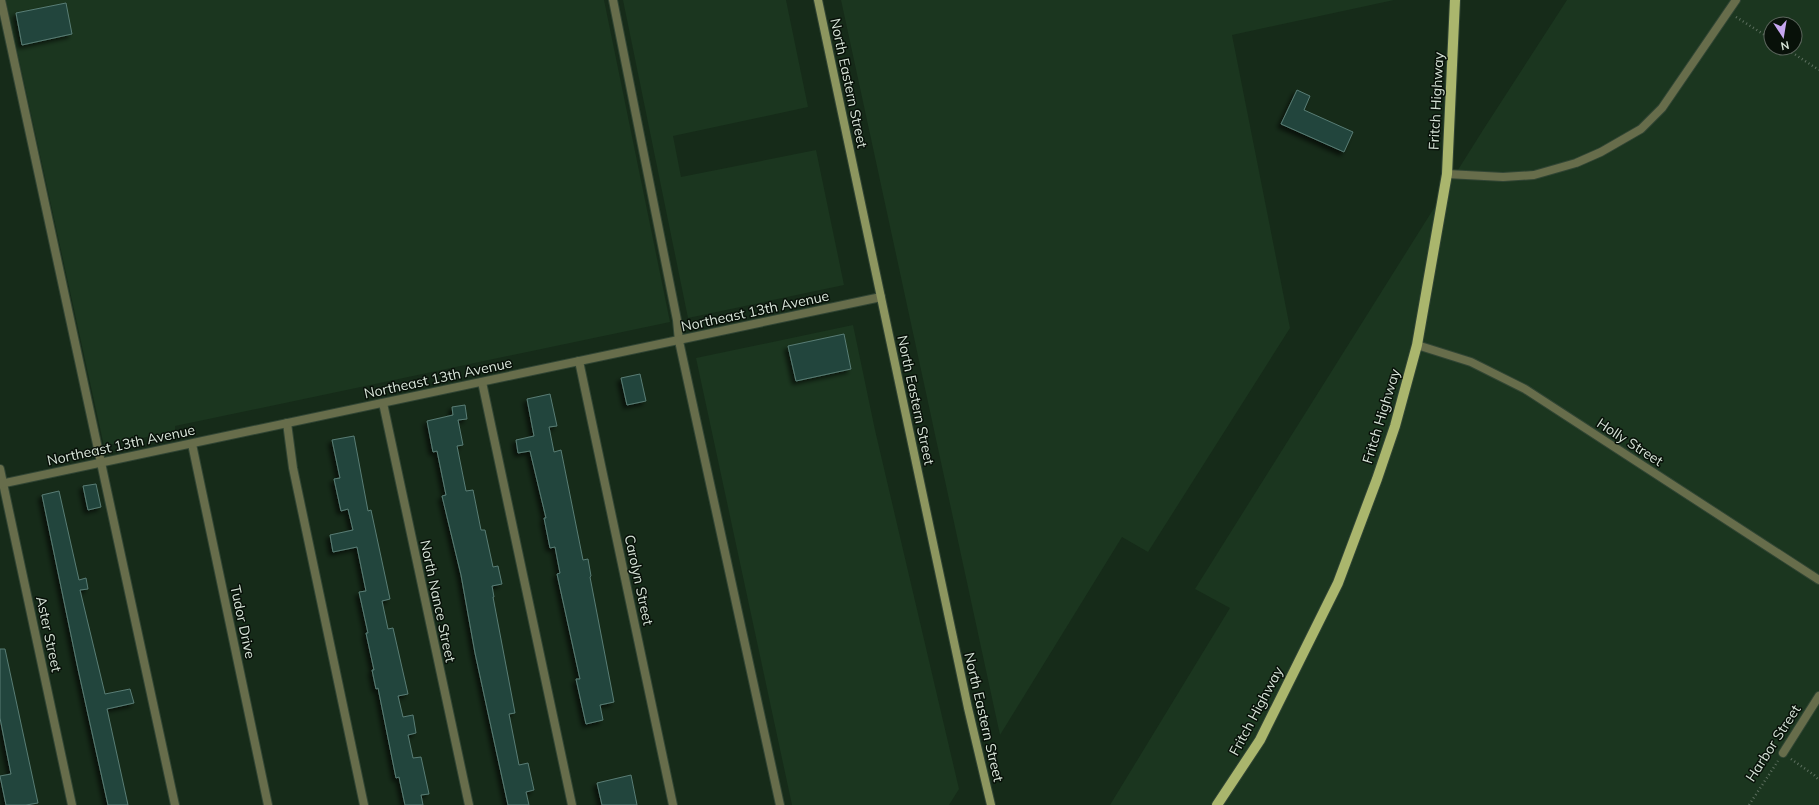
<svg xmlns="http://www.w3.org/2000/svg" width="1819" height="805" viewBox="0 0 1819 805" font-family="Mulish,sans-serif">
	<defs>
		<filter id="shadow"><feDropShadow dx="-3.5" dy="3.5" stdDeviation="2" flood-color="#0009"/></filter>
	</defs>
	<rect width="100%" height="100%" fill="#162b19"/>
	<path fill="#1b361f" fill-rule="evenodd" d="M 6,0 L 604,0 L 670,322 L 175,426 L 175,431 L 104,446 Z
		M 623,0 L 786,0 L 808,107 L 673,136 L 681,177 L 816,150 L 844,285 L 688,318 Z
		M 841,0 L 1394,0 L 1232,35 L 1290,328 L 1148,552 L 1122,537 L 1000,735 Z
		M 1567,0 L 1819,0 L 1819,805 L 1110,805 L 1230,608 L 1195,589 L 1483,130 ZM 1771,24 L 1795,24 L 1795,48 L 1771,48 Z
		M 853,325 L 875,430 L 959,789 L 949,805 L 792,805 L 696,358 Z"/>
	<path fill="#22453d" stroke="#597d75" filter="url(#shadow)" d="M 66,3 L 72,34 L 22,45 L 16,13 Z
		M 1297,90 L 1310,96 L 1304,110 L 1353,132 L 1344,152 L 1281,124 Z
		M 844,334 L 851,369 L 796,381 L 788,346 Z
		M 640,374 L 646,401 L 627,405 L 621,378 Z
		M 550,394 L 557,426 L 549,427 L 554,452 L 561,450 L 583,560 L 588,559 L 591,576 L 590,577 L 614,702 L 600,705 L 603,720 L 586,724 L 576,679 L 580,679 L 557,574 L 560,573 L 555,547 L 550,548 L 544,518 L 546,518 L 530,451 L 518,453 L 516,440 L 534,436 L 527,399 Z
		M 465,405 L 467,419 L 458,420 L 463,445 L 457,446 L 466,491 L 473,490 L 481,530 L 485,530 L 493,567 L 498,566 L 502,584 L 492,586 L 494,597 L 493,597 L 515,713 L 509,714 L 519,765 L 528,763 L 534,790 L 526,792 L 529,805 L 508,805 L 475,653 L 461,575 L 442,496 L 446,495 L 437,451 L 433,452 L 427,421 L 453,415 L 452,407 Z
		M 354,436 L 368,511 L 371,510 L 390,599 L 382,601 L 388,629 L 393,628 L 408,694 L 398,696 L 403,717 L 413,715 L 416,733 L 408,735 L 413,758 L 421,757 L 429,794 L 421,795 L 423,805 L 405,805 L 399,777 L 396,778 L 378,688 L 376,689 L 372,670 L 374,670 L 366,633 L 368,633 L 359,592 L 366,591 L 357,547 L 333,552 L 330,535 L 353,530 L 348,509 L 341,511 L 334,479 L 340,478 L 332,440 Z
		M 96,484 L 101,507 L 88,510 L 83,486 Z
		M 59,491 L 79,580 L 86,578 L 88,589 L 80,590 L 105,694 L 130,689 L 134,703 L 107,709 L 128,805 L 108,805 L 78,669 L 42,495 Z
		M 0,649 L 5,649 L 38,803 L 26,805 L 6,805 L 0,776 L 11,774 L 0,718 Z
		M 631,775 L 637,805 L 602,805 L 597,783 Z"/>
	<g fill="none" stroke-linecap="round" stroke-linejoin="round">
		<g stroke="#314534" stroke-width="10">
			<path id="service" d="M 1,0 L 175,805
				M 613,0 L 677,320 L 679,341 L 780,805
				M 482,382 L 572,805
				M 287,423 L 293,468 L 364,805"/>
		</g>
		<g stroke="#314534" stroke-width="10">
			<path id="minor" d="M 1417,345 L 1471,362 L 1525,389 L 1819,580
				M 579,361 L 673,805
				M 383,403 L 469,805
				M 192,444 L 268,805
				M 0,469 L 72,805
				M 1783,753 L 1819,696"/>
		</g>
		<g stroke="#314534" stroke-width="10">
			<path id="tertiary" d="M 1447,174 L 1503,177 L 1534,175 L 1576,163 L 1601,152 L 1641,129 L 1662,108 L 1736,0
				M 0,484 L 881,297"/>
		</g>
		<g stroke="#314534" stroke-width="10">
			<path id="secondary" d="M 818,0 L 968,708 L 991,805"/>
		</g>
		<g stroke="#314534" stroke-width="12">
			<path id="primary" d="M 1217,805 L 1260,740 L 1338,583 L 1377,479 L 1395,426 L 1417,345 L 1447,174 L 1455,0"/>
		</g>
		<path stroke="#5d6f5f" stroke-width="2.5" stroke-dasharray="1 3" stroke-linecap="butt" d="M 1736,17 L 1771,39
			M 1785,48 L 1819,70
			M 1791,759 L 1814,775 L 1819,780
			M 1749,805 L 1778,761"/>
		<use href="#service" stroke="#676d4b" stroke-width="8"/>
		<use href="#minor" stroke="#676d4b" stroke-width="8"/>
		<use href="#tertiary" stroke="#676d4b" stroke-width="8"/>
		<use href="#secondary" stroke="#8d965f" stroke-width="8"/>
		<use href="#primary" stroke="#aab66d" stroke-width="10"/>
	</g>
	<g text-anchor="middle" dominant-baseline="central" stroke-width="3" stroke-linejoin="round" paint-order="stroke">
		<g font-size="14" fill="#d7e4d8" stroke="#081109">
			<text transform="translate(849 83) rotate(78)">North Eastern Street</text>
			<text transform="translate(1436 101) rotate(-87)">Fritch Highway</text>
			<text transform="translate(755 311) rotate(-12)">Northeast 13th Avenue</text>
			<text transform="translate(438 378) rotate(-12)">Northeast 13th Avenue</text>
			<text transform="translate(916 400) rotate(78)">North Eastern Street</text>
			<text transform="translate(1381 416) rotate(-73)">Fritch Highway</text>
			<text transform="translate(1630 442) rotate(33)">Holly Street</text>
			<text transform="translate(121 445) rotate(-12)">Northeast 13th Avenue</text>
			<text transform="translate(639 580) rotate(78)">Carolyn Street</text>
			<text transform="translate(438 601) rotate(78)">North Nance Street</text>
			<text transform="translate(243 622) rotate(78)">Tudor Drive</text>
			<text transform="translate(49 634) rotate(78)">Aster Street</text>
			<text transform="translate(1256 711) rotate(-62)">Fritch Highway</text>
			<text transform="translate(984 717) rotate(77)">North Eastern Street</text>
			<text transform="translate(1773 743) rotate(-57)">Harbor Street</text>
		</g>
	</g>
	<g transform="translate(1783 36) rotate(168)"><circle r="19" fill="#081109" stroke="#5b655c"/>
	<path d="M0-3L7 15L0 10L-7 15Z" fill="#c6a6f0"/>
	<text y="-6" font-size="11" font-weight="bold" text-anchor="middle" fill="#d7e4d8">N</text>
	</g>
</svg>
